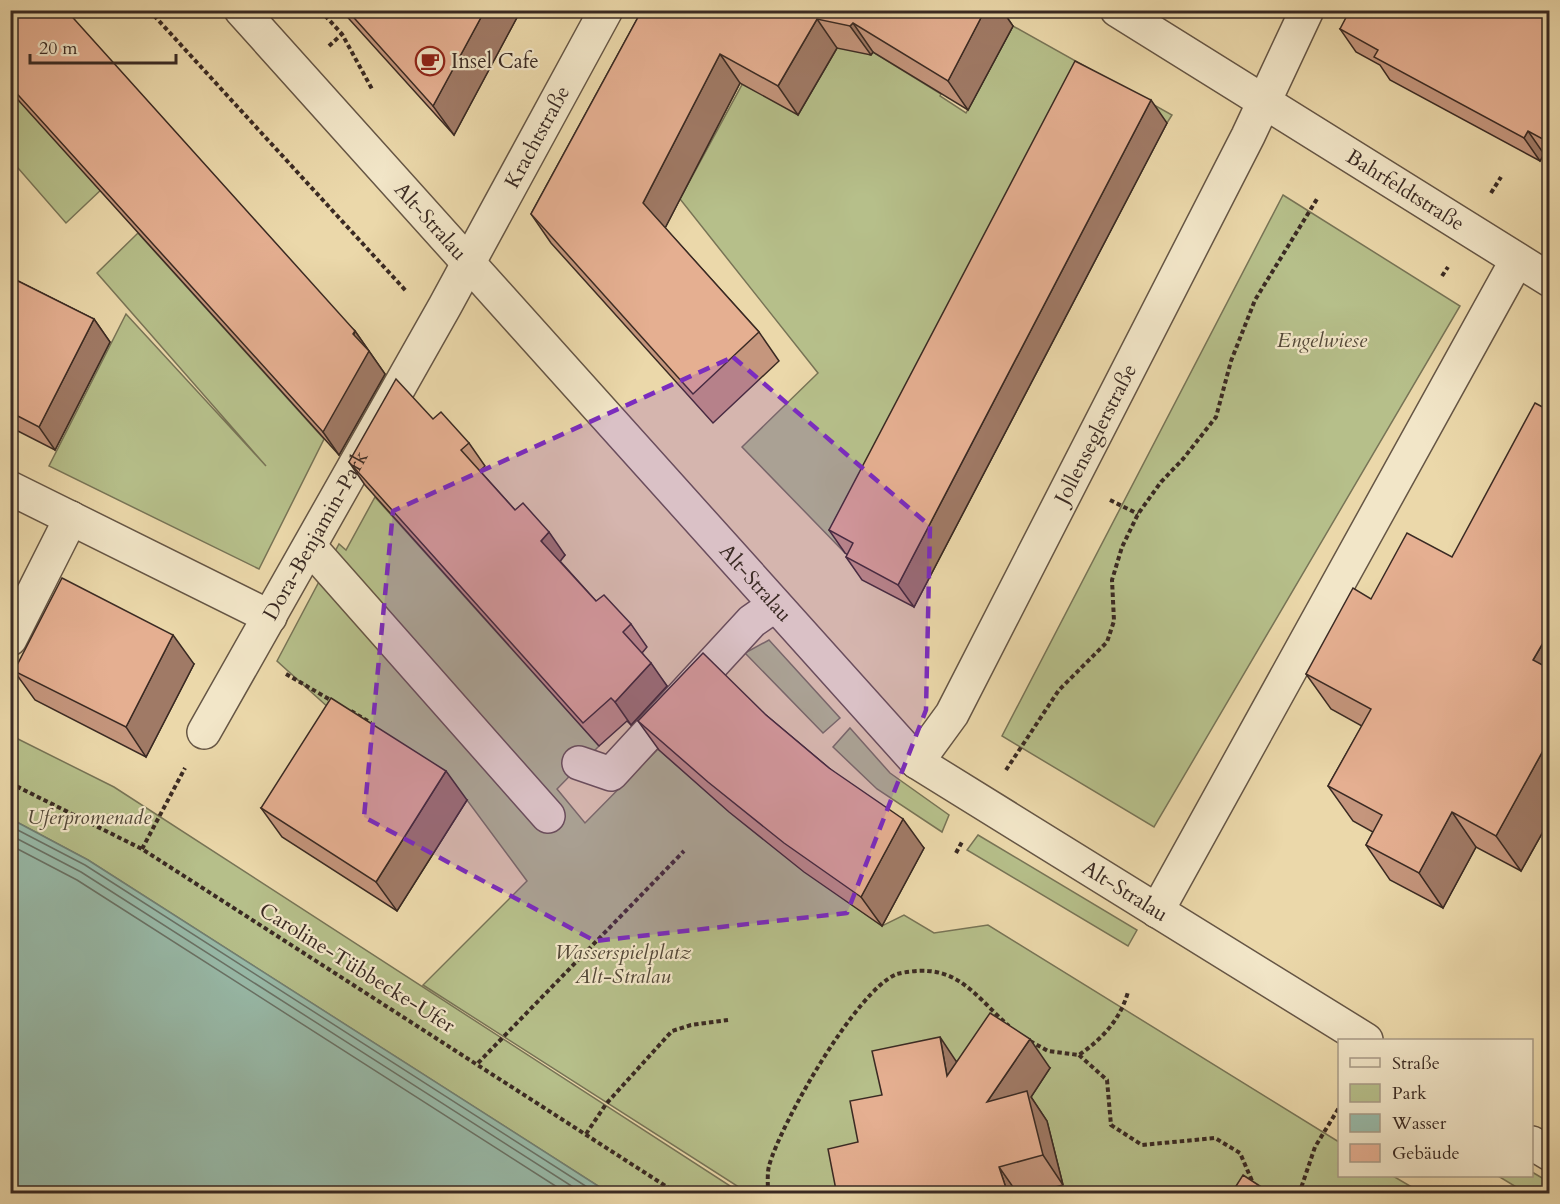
<svg xmlns="http://www.w3.org/2000/svg" width="1560" height="1204" viewBox="0 0 1560 1204" font-family="Cardo,serif">
	<rect width="100%" height="100%" fill="#ebd8aa"/>
	<filter id="stains"><feTurbulence type="fractalNoise" baseFrequency=".00333" numOctaves="4"/><feColorMatrix values="0 0 0 0 .2 0 0 0 0 .09 0 0 0 0 .02 0 0 0 .5 -.17"/></filter>
	<radialGradient id="worn" r=".72"><stop offset=".6" stop-color="#630" stop-opacity="0"/><stop offset="1" stop-color="#630" stop-opacity=".3"/></radialGradient>
	<path fill="#b6bf8a" stroke="#787456" stroke-width="1.5" d="M 782,11 L 799,11 L 870,55 L 873,52 L 941,94 L 940,96 L 966,113 L 1013,26 L 1172,115 L 1167,123 L 1091,83 L 845,553 L 742,447 L 818,373 L 680,199 Z
		M 10,90 L 104,187 L 66,223 L 11,160 Z
		M 1283,195 L 1460,306 L 1154,827 L 1002,736 Z
		M 138,233 L 324,439 L 259,569 L 49,466 L 126,314 L 266,466 L 97,273 Z
		M 375,497 L 599,746 L 557,789 L 585,823 L 658,749 C 729,812 803,871 882,926 L 904,915 L 934,933 L 988,925 L 1339,1142 L 1340,1176 L 1393,1176 L 1422,1193 L 748,1193 L 423,985 L 527,881 L 467,800 L 351,728 L 277,661 L 339,544 L 346,550 Z
		M 769,640 L 840,718 L 823,733 L 745,653 Z
		M 850,728 L 890,773 L 949,815 L 942,832 L 877,789 L 833,747 Z
		M 10,735 L 114,787 L 741,1193 L 609,1193 L 88,860 L 11,819 Z
		M 978,835 L 1137,930 L 1128,946 L 967,850 Z
		M 1532,1172 L 1549,1182 L 1542,1193 L 1526,1193 L 1498,1176 L 1532,1176 Z"/>
	<path fill="#98baa9" stroke="#728073" stroke-width="1.5" d="M 11,819 L 88,860 L 609,1193 L 11,1193 Z"/>
	<g fill="none" stroke-linecap="round" stroke-linejoin="round">
		<path stroke="#697266" stroke-width="1.5" d="M 10,826 L 85,865 L 598,1194
			M 10,835 L 81,872 L 584,1194
			M 10,845 L 77,880 L 568,1194"/>
		<g stroke="#665645" stroke-width="36">
			<g id="minor">
				<path id="s1" d="M 241,10 L 917,762 L 1366,1040"/>
				<path id="s2" d="M 1117,10 L 1550,280"/>
				<path d="M 10,488 L 270,617"/>
				<path d="M 310,547 L 548,816"/>
				<path d="M 10,639 L 71,518"/>
				<path id="s3" d="M 204,732 L 445,306 L 606,10"/>
				<path id="s4" d="M 917,762 L 952,714 L 1248,136 L 1307,10"/>
				<path d="M 579,763 L 611,774 L 752,621 L 775,605"/>
				<path d="M 1157,911 L 1517,260"/>
				<path d="M 1532,1143 L 1550,1154"/>
			</g>
		</g>
		<path stroke="#3a2a23" stroke-width="4" stroke-dasharray="4.5 3" stroke-linecap="butt" d="M 149,10 L 406,291
			M 320,10 L 342,34 L 372,89
			M 329,46 L 342,34
			M 1491,193 L 1501,177
			M 1442,276 L 1448,267
			M 1110,500 L 1138,514
			M 286,674 L 334,702
			M 351,711 L 371,723
			M 1006,770 L 1059,690 L 1107,642 L 1114,621 L 1112,580 L 1122,547 L 1138,514 L 1161,482 L 1183,459 L 1216,417 L 1231,361 L 1255,300 L 1317,199
			M 10,783 L 142,849 L 678,1194
			M 142,849 L 185,768
			M 956,853 L 963,840
			M 1030,1041 L 1048,1051 L 1079,1055 C 1102,1039 1120,1020 1128,992
			M 1079,1055 L 1107,1080 L 1111,1125 L 1142,1145 L 1215,1138 L 1240,1153 L 1253,1183
			M 478,1063 L 684,851
			M 586,1134 L 606,1104 L 672,1031 L 691,1025 L 728,1020
			M 768,1194 C 768,1185 767,1174 769,1166 C 780,1125 857,989 897,974 C 904,972 920,970 928,971 C 964,973 984,1005 1009,1026
			M 1299,1194 L 1315,1147 L 1340,1106"/>
		<use href="#minor" stroke="#f2e6c8" stroke-width="33"/>
	</g>
	<path fill="#c5967d" stroke="#3a2a23" stroke-width="1.5" d="M 10,10 L 355,331 L 385,374 L 339,455 L 10,91 Z
		M 341,10 L 521,10 L 454,135 Z
		M 642,10 L 1002,10 L 1013,26 L 968,110 L 873,52 L 871,55 L 837,48 L 798,115 L 740,83 L 665,228 L 759,332 L 779,361 L 713,423 L 551,243 L 531,214 Z
		M 1550,10 L 1550,157 L 1544,154 L 1540,161 L 1390,80 L 1380,65 L 1356,52 L 1340,29 Z
		M 1167,123 L 914,607 L 862,580 L 846,557 L 848,555 L 845,553 L 829,530 Z
		M 10,277 L 94,319 L 110,342 L 55,450 L 10,427 Z
		M 1550,411 L 1550,819 L 1521,871 L 1476,847 L 1443,908 L 1390,880 L 1366,845 L 1373,832 L 1353,821 L 1328,786 L 1362,726 L 1331,709 L 1306,674 L 1371,599 L 1452,557 Z
		M 469,443 L 485,466 L 480,471 L 515,510 L 565,555 L 560,561 L 596,601 L 631,624 L 647,647 L 642,653 L 667,686 L 631,725 L 627,721 L 599,746 L 365,485 L 349,462 Z
		M 194,664 L 146,757 L 35,700 L 14,671 Z
		M 766,715 L 924,848 L 882,926 L 804,872 L 729,812 L 659,750 L 638,721 Z
		M 467,800 L 397,911 L 282,837 L 261,808 Z
		M 957,1061 L 1050,1068 L 1031,1097 L 1047,1121 L 1063,1185 L 1028,1194 L 839,1194 L 836,1190 L 858,1142 Z"/>
	<path fill="#a07a66" stroke="#3a2a23" stroke-width="1.5" d="M 485,10 L 521,10 L 454,135 L 433,106 Z
		M 985,10 L 1002,10 L 1013,26 L 968,110 L 948,81 Z
		M 817,19 L 837,48 L 798,115 L 778,86 Z
		M 853,23 L 873,52 L 871,55 L 850,26 Z
		M 720,54 L 740,83 L 663,232 L 643,203 Z
		M 1151,100 L 1167,123 L 914,607 L 898,585 Z
		M 1528,131 L 1544,154 L 1540,161 L 1524,138 Z
		M 94,319 L 110,342 L 55,450 L 39,427 Z
		M 355,331 L 385,374 L 339,455 L 323,432 Z
		M 549,532 L 565,555 L 558,564 L 541,541 Z
		M 1550,631 L 1550,683 L 1533,660 Z
		M 173,635 L 194,664 L 146,757 L 126,727 Z
		M 651,663 L 667,686 L 631,725 L 615,702 Z
		M 1550,738 L 1550,819 L 1521,871 L 1496,836 Z
		M 446,771 L 467,800 L 397,911 L 376,882 Z
		M 1452,812 L 1476,847 L 1443,908 L 1419,873 Z
		M 903,819 L 924,848 L 882,926 L 861,897 Z
		M 940,1037 L 960,1067 L 947,1076 Z
		M 1030,1039 L 1050,1068 L 1031,1097 L 1047,1121 L 1063,1185 L 1043,1155 L 987,1102 Z
		M 999,1167 L 1018,1194 L 1008,1194 Z"/>
	<path fill="#e5af91" stroke="#3a2a23" stroke-width="1.5" d="M 10,10 L 66,10 L 355,331 L 353,334 L 369,351 L 323,432 L 10,86 Z
		M 347,10 L 485,10 L 433,106 Z
		M 642,10 L 985,10 L 948,81 L 853,23 L 850,26 L 817,19 L 778,86 L 720,54 L 643,203 L 759,332 L 693,394 L 531,214 Z
		M 1350,10 L 1550,10 L 1550,143 L 1528,131 L 1524,138 L 1374,57 L 1378,50 L 1340,29 Z
		M 1075,61 L 1151,100 L 898,585 L 846,557 L 853,543 L 829,530 Z
		M 10,277 L 94,319 L 39,427 L 10,412 Z
		M 396,379 L 433,419 L 441,412 L 469,443 L 461,450 L 515,510 L 523,503 L 549,532 L 541,541 L 596,601 L 604,595 L 631,624 L 623,632 L 651,663 L 615,702 L 611,698 L 583,723 L 349,462 Z
		M 1535,403 L 1550,411 L 1550,631 L 1533,660 L 1550,669 L 1550,738 L 1496,836 L 1452,812 L 1419,873 L 1366,845 L 1382,815 L 1328,786 L 1371,709 L 1306,674 L 1353,588 L 1371,599 L 1407,533 L 1452,557 Z
		M 62,578 L 173,635 L 126,727 L 14,671 Z
		M 703,653 L 766,715 L 829,768 L 903,819 L 861,897 L 784,843 L 708,782 L 638,721 Z
		M 331,698 L 446,771 L 376,882 L 261,808 Z
		M 990,1013 L 1030,1039 L 987,1102 L 1027,1091 L 1043,1155 L 999,1167 L 1008,1194 L 842,1194 L 836,1190 L 828,1149 L 858,1142 L 850,1101 L 882,1095 L 872,1051 L 940,1037 L 947,1076 Z
		M 1243,1175 L 1272,1194 L 1231,1194 Z"/>
	<path fill="#7b2cbf" fill-opacity="0.2" stroke="#7b2cbf" stroke-width="4.5" stroke-dasharray="12 8" stroke-linejoin="round" d="M 733,357 L 930,526 L 926,710 L 847,913 L 595,941 L 364,817 L 393,511 Z"/>
	<defs>
		<g id="cafe-ring" transform="scale(1.5)"><circle r="9.5" fill="#f2e6c8" stroke="#8f2418" stroke-width="1.5"/><path d="M-5.5-4.5H6V0H3Q3 3.5 0 3.5H-2.5Q-5.5 3.5-5.5 0ZM3-3.2v2h1.7v-2ZM-6 4.5H4V6H-6Z" fill="#8f2418"/></g>
	</defs>
	<g fill-rule="evenodd">
		<use href="#cafe-ring" x="430" y="61"/>
	</g>
	<g text-anchor="middle" dominant-baseline="central" stroke-width="4.5" stroke-linejoin="round" paint-order="stroke">
		<g font-size="21" fill="#3a2a23" stroke="#f2e6c8" text-anchor="start">
			<text x="451" y="61">Insel Cafe</text>
		</g>
		<g font-size="21" fill="#3a2a23" stroke="#f2e6c8">
			<text stroke="none"><textPath href="#s3" startOffset="682">Krachtstraße</textPath></text>
			<text stroke="none"><textPath href="#s2" startOffset="340">Bahrfeldtstraße</textPath></text>
			<text stroke="none"><textPath href="#s1" startOffset="284">Alt-Stralau</textPath></text>
			<text stroke="none"><textPath href="#s4" startOffset="374">Jollenseglerstraße</textPath></text>
			<text stroke="none"><textPath href="#s3" startOffset="226">Dora-Benjamin-Park</textPath></text>
			<text stroke="none"><textPath href="#s1" startOffset="770">Alt-Stralau</textPath></text>
			<text stroke="none"><textPath href="#s1" startOffset="1256">Alt-Stralau</textPath></text>
			<text transform="translate(357 968) rotate(32)">Caroline-Tübbecke-Ufer</text>
		</g>
		<g font-size="21" font-style="italic" fill="#534838" stroke="#f2e6c8">
			<text x="1322" y="340">Engelwiese</text>
			<text x="89" y="817">Uferpromenade</text>
			<text x="623" y="952">Wasserspielplatz<tspan x="623" dy="24">Alt-Stralau</tspan></text>
		</g>
	</g>
	<rect width="1560" height="1204" fill="none" stroke="#ebd8aa" stroke-width="36"/>
	<rect x="12" y="12" width="1536" height="1180" fill="none" stroke="#3a2a23" stroke-width="3"/>
	<rect x="18" y="18" width="1524" height="1168" fill="none" stroke="#3a2a23" stroke-width="1.5"/>
	<rect x="1338" y="1039" width="195" height="138" fill="#f2e6c8" stroke="#a89b86" stroke-width="1.5"/>
	<rect x="1350" y="1058" width="30" height="9" fill="#f2e6c8" stroke="#a89b86" stroke-width="1.5"/>
	<text x="1392" y="1069" font-size="18" fill="#3a2a23">Straße</text>
	<rect x="1350" y="1084" width="30" height="18" fill="#b6bf8a" stroke="#a89b86" stroke-width="1.5"/>
	<text x="1392" y="1099" font-size="18" fill="#3a2a23">Park</text>
	<rect x="1350" y="1114" width="30" height="18" fill="#98baa9" stroke="#a89b86" stroke-width="1.5"/>
	<text x="1392" y="1129" font-size="18" fill="#3a2a23">Wasser</text>
	<rect x="1350" y="1144" width="30" height="18" fill="#e5af91" stroke="#a89b86" stroke-width="1.5"/>
	<text x="1392" y="1159" font-size="18" fill="#3a2a23">Gebäude</text>
	<path d="M30 54v9h146v-9" fill="none" stroke="#3a2a23" stroke-width="3"/>
	<text x="39" y="54" font-size="18" fill="#3a2a23" stroke="#f2e6c8" stroke-width="4.5" paint-order="stroke">20 m</text>
	<rect width="100%" height="100%" filter="url(#stains)"/>
	<rect width="100%" height="100%" fill="url(#worn)"/>
</svg>
